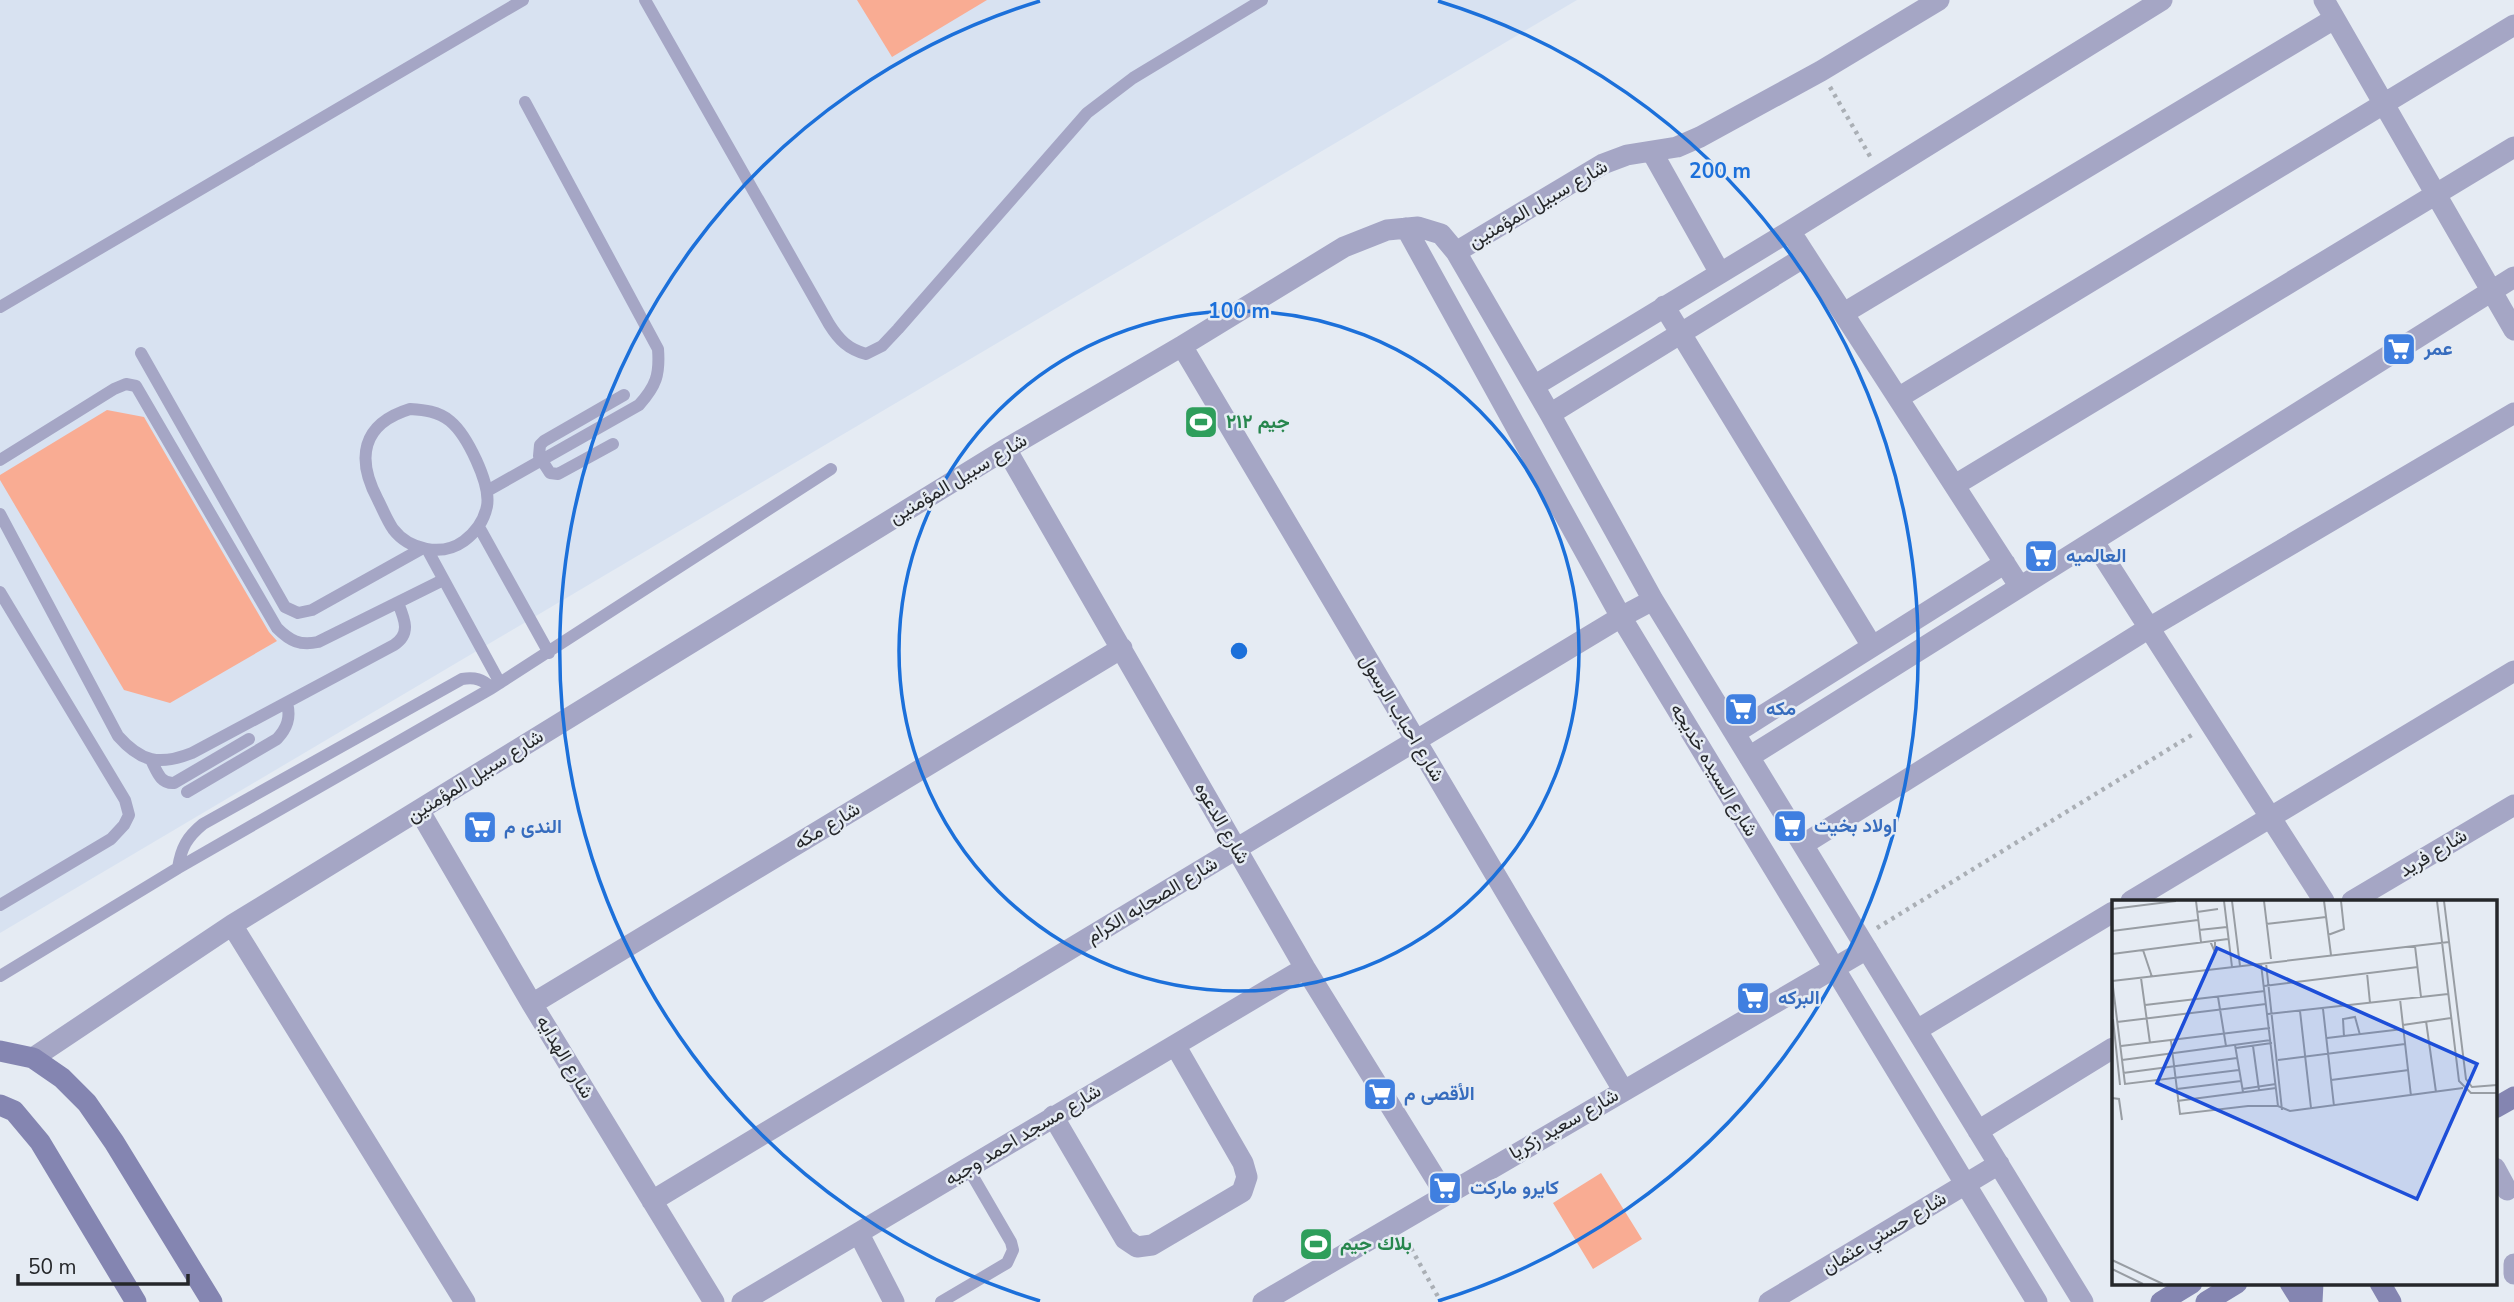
<svg xmlns="http://www.w3.org/2000/svg" width="2514" height="1302" viewBox="0 0 2514 1302" font-family="'Nunito Sans',Vazirmatn,sans-serif">
	<rect width="100%" height="100%" fill="#e5ebf3"/>
	<path fill="#d8e2f1" d="M 0,0 L 1577,0 L 0,933 Z"/>
	<path fill="#f9ac93" d="M 857,0 L 987,0 L 892,57 Z
		M 107,410 L 144,417 L 269,632 L 277,641 L 170,703 L 124,690 L 0,480 L 0,475 Z
		M 1601,1173 L 1642,1239 L 1593,1269 L 1553,1203 Z"/>
	<g fill="none" stroke-linecap="round" stroke-linejoin="round">
		<path stroke="#aaafb5" stroke-width="4.5" stroke-dasharray="3.5 5" stroke-linecap="butt" d="M 1830,87 L 1871,158
			M 1877,928 L 2195,733
			M 1407,1241 L 1441,1302"/>
		<path stroke="#a5a6c5" stroke-width="12" d="M 645,0 L 829,324 C 839,340 848,349 866,354 L 882,346 L 898,329 L 1087,113 L 1133,78 L 1262,0
			M 0,307 L 523,0
			M 141,353 L 285,607 L 298,613 L 312,610 L 423,548
			M 410,409 C 424,410 438,411 450,421 C 467,435 491,484 487,506 C 484,521 476,532 464,541 C 442,557 409,550 393,529 C 387,520 383,510 378,500 C 356,459 361,424 410,409 Z
			M 613,444 L 558,474 L 550,473 L 539,456 L 540,445 L 544,441 L 624,395
			M 0,460 L 114,389 L 126,384 L 136,386 L 277,628 C 290,641 300,646 318,642 L 443,580
			M 487,491 L 639,405 C 656,386 660,375 658,349 L 525,102
			M 0,514 L 118,736 C 141,762 159,766 192,753 L 394,645 C 411,634 405,620 398,603
			M 479,527 L 549,653
			M 427,549 L 500,683
			M 0,592 L 125,800 L 129,815 L 124,825 L 111,839 L 0,905
			M 151,760 C 157,771 160,784 174,783 L 249,739
			M 187,792 L 277,739 C 287,728 291,718 287,703
			M 178,868 C 181,848 187,837 203,824 L 462,679 C 475,677 482,679 492,688
			M 0,976 L 178,868 L 492,688 L 831,469
			M 941,1302 L 1007,1263 L 1013,1250 L 1011,1242 L 968,1168"/>
		<path stroke="#a5a6c5" stroke-width="21" d="M 2324,0 L 2514,330
			M 1652,152 L 1720,273
			M 1406,228 L 1621,617 L 2037,1302
			M 1790,231 L 2020,587
			M 1456,252 L 1550,414 L 1653,600 L 2083,1302
			M 1664,306 L 1872,646
			M 1844,313 L 2334,19
			M 1182,346 L 1623,1090
			M 1534,386 L 1790,231 L 2162,0
			M 1898,398 L 2514,25
			M 1550,414 L 1806,256
			M 1006,449 L 1305,968 L 1445,1194
			M 1955,485 L 2514,147
			M 2094,542 L 2324,901
			M 1735,733 L 2005,563
			M 1749,757 L 2514,277
			M 419,810 L 532,1004 L 714,1302
			M 1804,844 L 2149,628 L 2514,413
			M 2131,901 L 2514,671
			M 2352,901 L 2514,805
			M 232,925 L 465,1302
			M 532,1004 L 1122,648
			M 1917,1030 L 2113,912
			M 33,1058 L 232,925 L 1006,449 L 1182,346 L 1344,247 L 1387,230 L 1418,227 L 1441,234 L 1456,252 L 1603,164 L 1627,155 L 1677,147 L 1700,137 L 1821,71 L 1939,0
			M 1053,1116 L 1125,1239 L 1137,1247 L 1152,1245 L 1242,1192 L 1247,1177 L 1243,1163 L 1175,1045
			M 1978,1131 L 2113,1048
			M 2495,1168 L 2507,1190
			M 652,1201 L 1621,617 L 1653,600
			M 859,1234 L 894,1302
			M 2514,1264 L 2514,1274
			M 742,1302 L 1305,968
			M 1263,1302 L 1867,949
			M 1769,1302 L 1999,1164"/>
		<path stroke="#8485b1" stroke-width="21" d="M 0,1051 L 33,1058 L 62,1078 L 87,1103 L 114,1142 L 212,1302
			M 0,1105 L 14,1111 L 40,1142 L 136,1302
			M 2495,1108 L 2514,1097
			M 2290,1283 L 2302,1302
			M 2380,1283 L 2391,1302
			M 2161,1302 L 2192,1283
			M 2206,1302 L 2237,1283
			M 2312,1302 L 2313,1283"/>
	</g>
	<g fill="none" stroke="#1c70da" stroke-width="3.5">
		<circle cx="1239" cy="651" r="340"/>
		<path d="M1040 1301A680 680 0 0 1 1040 1M1438 1A680 680 0 0 1 1438 1301"/>
	</g>
	<defs>
		<g id="supermarket-square" transform="scale(1.75)"><rect x="-9" y="-9" width="18" height="18" rx="4" fill="#3f7fe0" stroke="#e5ebf3"/><path d="M-6-5.5h2.5l.6 2H6L4.5 2H-2.5L-4.4-4H-6ZM-1.5 3.2a1.3 1.3 0 1 0 .1 0ZM3 3.2a1.3 1.3 0 1 0 .1 0Z" fill="#fff"/></g>
		<g id="stadium-square" transform="scale(1.75)"><rect x="-9" y="-9" width="18" height="18" rx="4" fill="#2e9e5b" stroke="#e5ebf3"/><path d="M0-5a6.5 5 0 1 0 0 10a6.5 5 0 1 0 0-10ZM-3.5-1.8h7v3.6h-7Z" fill="#fff"/></g>
	</defs>
	<g fill-rule="evenodd">
		<use href="#supermarket-square" x="2399" y="349"/>
		<use href="#stadium-square" x="1201" y="422"/>
		<use href="#supermarket-square" x="2041" y="556"/>
		<use href="#supermarket-square" x="1741" y="709"/>
		<use href="#supermarket-square" x="1790" y="826"/>
		<use href="#supermarket-square" x="480" y="827"/>
		<use href="#supermarket-square" x="1753" y="998"/>
		<use href="#supermarket-square" x="1380" y="1094"/>
		<use href="#supermarket-square" x="1445" y="1188"/>
		<use href="#stadium-square" x="1316" y="1244"/>
	</g>
	<g text-anchor="middle" dominant-baseline="central" stroke-width="5" stroke-linejoin="round" paint-order="stroke">
		<g font-size="19" fill="#25272a" stroke="#e5ebf3">
			<text transform="translate(1538 204) rotate(-30)">شارع سبيل المؤمنين</text>
			<text transform="translate(958 479) rotate(-31)">شارع سبيل المؤمنين</text>
			<text transform="translate(1402 718) rotate(59)">شارع احباب الرسول</text>
			<text transform="translate(1714 770) rotate(59)">شارع السيده خديجه</text>
			<text transform="translate(475 776) rotate(-32)">شارع سبيل المؤمنين</text>
			<text transform="translate(1222 823) rotate(60)">شارع الدعوه</text>
			<text transform="translate(827 826) rotate(-31)">شارع مكه</text>
			<text transform="translate(2433 853) rotate(-31)">شارع فريد</text>
			<text transform="translate(1152 900) rotate(-31)">شارع الصحابه الكرام</text>
			<text transform="translate(565 1057) rotate(59)">شارع الهدايه</text>
			<text transform="translate(1564 1124) rotate(-30)">شارع سعيد زكريا</text>
			<text transform="translate(1023 1135) rotate(-31)">شارع مسجد احمد وجيه</text>
			<text transform="translate(1884 1233) rotate(-31)">شارع حسني عثمان</text>
		</g>
		<g font-size="19" font-weight="bold" fill="#366cbe" stroke="#e5ebf3" text-anchor="start">
			<text x="2424" y="349">عمر</text>
			<text x="2066" y="556">العالميه</text>
			<text x="1766" y="709">مكه</text>
			<text x="1814" y="826">اولاد بخيت</text>
			<text x="504" y="827">الندى م</text>
			<text x="1778" y="998">البركه</text>
			<text x="1404" y="1094">الأقصى م</text>
			<text x="1470" y="1188">كايرو ماركت</text>
		</g>
		<g font-size="19" font-weight="bold" fill="#27864d" stroke="#e5ebf3" text-anchor="start">
			<text x="1226" y="422">جيم ٢١٢</text>
			<text x="1340" y="1244">بلاك جيم</text>
		</g>
	</g>
	<g transform="translate(2112 900)">
		<rect width="385" height="385" fill="#e5ebf3"/>
		<path fill="none" stroke="#989da3" stroke-width="2" d="M 84,1 L 89,42M 112,1 L 120,67M 120,1 L 128,66M 152,1 L 159,59M 212,1 L 219,55M 325,1 L 347,181 L 359,193 L 385,193M 332,1 L 354,179 L 360,187 L 385,185M 0,9 L 64,1M 85,12 L 106,9M 154,24 L 214,17M 87,30 L 115,27M 0,31 L 86,20M 216,35 L 232,29 L 229,1M 98,41 L 103,52 L 103,41M 303,46 L 309,97M 31,50 L 40,77M 0,54 L 116,39M 154,63 L 170,210M 149,64 L 166,206M 255,73 L 258,103M 29,78 L 38,143M 0,79 L 13,184 L 127,170M 0,81 L 337,42M 152,86 L 306,67M 106,97 L 114,146M 288,99 L 299,196M 33,105 L 153,91M 211,109 L 222,206M 188,111 L 199,208M 156,114 L 336,94M 1,119 L 8,185M 314,121 L 324,192M 5,122 L 154,104M 291,125 L 339,118M 232,137 L 231,119 L 243,117 L 248,135M 215,138 L 291,129M 59,141 L 68,214 L 136,206 L 166,206 L 178,211 L 351,188M 123,145 L 131,192M 9,146 L 158,128M 141,146 L 147,190M 124,148 L 160,143M 10,160 L 159,140M 166,160 L 293,144M 11,173 L 125,158M 219,180 L 297,170M 65,189 L 129,181M 130,189 L 164,184M 0,198 L 7,199 L 10,220M 65,201 L 164,188M 0,360 L 51,384M 0,369 L 31,384"/>
		<path fill="#1d4ed8" fill-opacity="0.15" stroke="#1d4ed8" stroke-width="3.5" d="M 105,48 L 365,164 L 305,299 L 45,183 Z"/>
		<rect width="385" height="385" fill="none" stroke="#25272a" stroke-width="3.5"/>
	</g>
	<circle cx="1239" cy="651" r="10" fill="#1c70da" stroke="#e5ebf3" stroke-width="3.5"/>
	<g font-size="21" text-anchor="middle" font-weight="bold" fill="#1c70da" stroke="#e5ebf3" stroke-width="5" stroke-linejoin="round" paint-order="stroke">
		<text x="1720" y="178">200 m</text>
		<text x="1239" y="318">100 m</text>
	</g>
	<path d="M18 1274v10h170v-10" fill="none" stroke="#25272a" stroke-width="3.5"/>
	<text x="28" y="1274" font-size="21" fill="#25272a" stroke="#e5ebf3" stroke-width="5" paint-order="stroke">50 m</text>
</svg>
